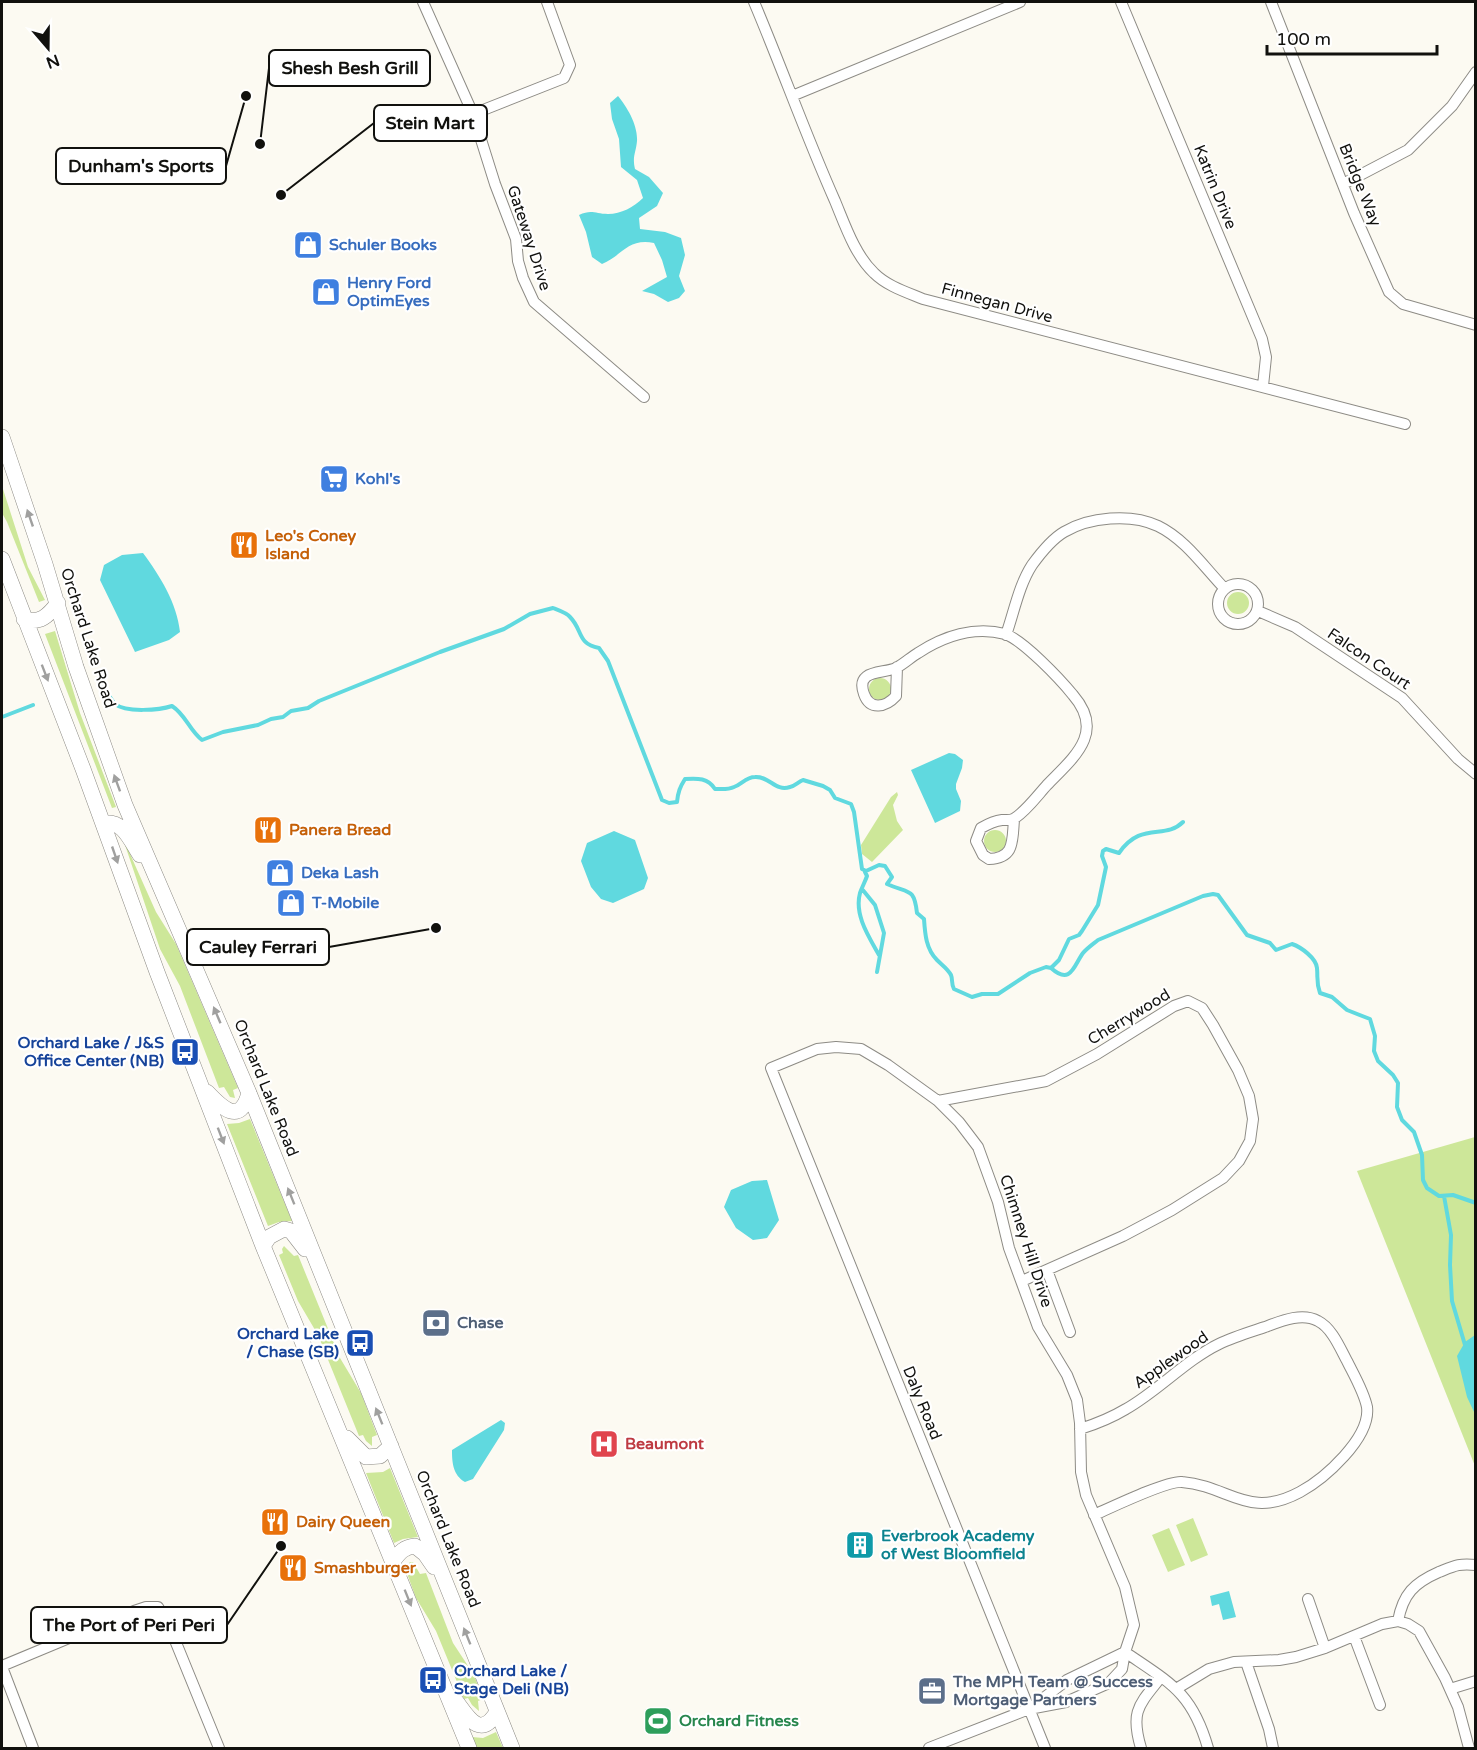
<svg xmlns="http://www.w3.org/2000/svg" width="1477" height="1750" viewBox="0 0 1477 1750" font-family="'Varela Round',sans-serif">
	<rect width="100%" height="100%" fill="#fcfaf2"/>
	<path fill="#cde799" d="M 2,486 L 28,567 L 45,600 L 39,602 L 7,522 L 2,513 Z
		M1227 603a11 11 0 1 1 22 0a11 11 0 1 1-22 0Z
		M 55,631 L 80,713 L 116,807 L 112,808 L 45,634 Z
		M869 689a11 11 0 1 1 22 0a11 11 0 1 1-22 0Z
		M 897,792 L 898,795 L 893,805 L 897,821 L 903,830 L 872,862 L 862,854 L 861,845 L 891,797 Z
		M984 841a11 11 0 1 1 22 0a11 11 0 1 1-22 0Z
		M 122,836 L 156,912 L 176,944 L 238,1088 L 233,1090 L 235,1098 L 230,1097 L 224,1087 L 219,1088 L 180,986 L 160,949 Z
		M 250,1119 L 292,1221 L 279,1222 L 268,1226 L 227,1124 L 239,1123 Z
		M 1475,1137 L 1475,1466 L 1357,1171 Z
		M 284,1246 L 294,1256 L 298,1255 L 340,1358 L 361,1393 L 377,1435 L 372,1437 L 372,1446 L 366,1441 L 363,1435 L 359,1436 L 318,1335 L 298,1301 L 279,1255 L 283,1253 L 282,1249 Z
		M 390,1468 L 418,1537 L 403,1539 L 394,1543 L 366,1473 L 383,1472 Z
		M 1193,1518 L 1208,1555 L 1191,1562 L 1176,1525 Z
		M 1169,1528 L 1185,1565 L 1168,1572 L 1152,1535 Z
		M 410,1562 L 413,1562 L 420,1574 L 426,1573 L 453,1643 L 474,1675 L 483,1699 L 478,1701 L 479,1711 L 472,1705 L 468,1698 L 464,1699 L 436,1631 L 416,1598 L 405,1568 Z
		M 496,1732 L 503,1748 L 477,1748 L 472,1737 L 483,1738 Z"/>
	<path fill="#60d9df" d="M 618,96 C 627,107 638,125 637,141 C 636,153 632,156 635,169 L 649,177 L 663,193 L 657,206 L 639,218 L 640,229 L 665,232 L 681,238 L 685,255 L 679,276 L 685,291 L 679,298 L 668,302 L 654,294 L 642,291 L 667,277 L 662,260 L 654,243 C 628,238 623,255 602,264 L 592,257 L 586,232 L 579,215 C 592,209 595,214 608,214 C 621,214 634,207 643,198 L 637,180 L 621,167 L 619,139 L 612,119 L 610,103 Z
		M 143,553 C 160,576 177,603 180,632 L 169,640 L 135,652 L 100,580 L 104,565 L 122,555 Z
		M 949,753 L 955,754 L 963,760 L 962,768 L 956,784 L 956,789 L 961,801 L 960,811 L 935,823 L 911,770 Z
		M 614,831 L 635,840 L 648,878 L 644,889 L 613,903 L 601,899 L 591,887 L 581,861 L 587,843 Z
		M 767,1180 L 779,1220 L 767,1238 L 753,1240 L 736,1228 L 724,1207 L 731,1190 L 752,1181 Z
		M 1475,1335 L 1476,1335 L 1475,1414 L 1467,1397 L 1457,1356 L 1465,1342 Z
		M 501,1420 L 505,1423 L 504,1430 L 473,1479 L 465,1482 C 453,1475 452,1463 452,1450 Z
		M 1229,1591 L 1236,1617 L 1223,1620 L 1219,1604 L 1212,1606 L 1210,1596 Z"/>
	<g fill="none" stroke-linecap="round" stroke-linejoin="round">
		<path stroke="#60d9df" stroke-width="4" d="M 99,686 C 107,689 109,698 115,704 C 126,713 160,710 172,706 C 186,715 189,730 202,740 L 223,732 L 258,725 L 271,719 L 283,717 L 291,711 L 308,708 L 319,701 L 440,652 L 504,629 L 530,614 L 553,608 C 558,610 567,613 570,617 C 583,630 577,644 599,648 L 608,661 L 662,800 L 669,803 L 677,802 C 678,792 680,787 685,779 C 698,778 708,778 715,789 C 721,789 728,790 734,787 C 742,784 746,777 755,777 C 770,776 775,792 790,787 C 795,786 798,782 803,780 L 823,786 L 830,790 L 835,798 L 851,804 L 854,812 L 862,869 L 866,871 L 879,865 L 885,866 L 892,877 L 887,884 C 909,894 914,887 917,913 L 924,919 C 925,934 926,949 937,960 C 942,965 948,969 951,975 C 953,980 951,984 954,989 L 972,997 L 982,994 L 998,994 L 1030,973 L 1046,967 L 1051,968 L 1059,960 L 1069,939 L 1079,935 L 1082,931 L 1098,905 L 1106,867 L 1102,856 L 1103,851 L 1106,849 L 1119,853 C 1141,821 1165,840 1183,822
			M 2,717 L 33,705
			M 865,872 L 867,876 C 865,882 862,887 860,893 C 854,915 869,937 879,955
			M 862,889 L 875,905 L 884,933 L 877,972
			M 1051,968 C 1071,986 1074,965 1083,953 C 1087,948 1093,944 1098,940 L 1203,896 L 1213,894 L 1218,895 L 1247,935 L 1270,943 L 1276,950 L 1292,944 C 1301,947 1316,958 1317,968 C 1318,978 1316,982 1320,993 L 1332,997 L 1347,1010 L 1370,1019 L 1375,1036 L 1374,1051 L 1378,1061 L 1393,1075 L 1398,1083 L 1397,1107 L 1402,1120 L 1414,1132 L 1422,1155 L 1423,1180 L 1427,1188 L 1439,1196 L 1453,1195 L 1476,1203
			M 1444,1196 L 1451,1235 L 1450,1265 L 1452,1301 L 1465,1345"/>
		<g stroke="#8d8b85" stroke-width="12">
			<path id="minor" d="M 423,2 L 473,114 L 564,78 L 570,65 L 547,2
				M 754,2 C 782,68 806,136 835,201 C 845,225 855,255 874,273 C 887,286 906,292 923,299 L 1405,424
				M 1121,2 L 1262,339 L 1266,357 L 1263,386
				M 1271,2 L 1354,213 L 1389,292 L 1403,304 L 1476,325
				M 792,96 L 1020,2
				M 473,114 L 495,184 L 516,239 L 518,261 L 523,278 L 534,302 L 644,397
				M 1343,184 L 1408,150 L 1452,106 L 1476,72
				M1218 604a20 20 0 1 1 40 0a20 20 0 1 1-40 0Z
				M 1258,611 L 1295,627 L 1402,698 L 1458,759 L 1476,774
				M 1006,635 C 1014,612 1019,585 1032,565 C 1040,554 1052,539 1064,532 C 1089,517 1131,513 1158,526 C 1185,539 1204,567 1225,589
				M 897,667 L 896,696 C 886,707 870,711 864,694 C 855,669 883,674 896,668 C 904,664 911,657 918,653 C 944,636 975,626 1005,634 C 1023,640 1060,679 1073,695 C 1106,733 1073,758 1047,785 C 1037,796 1027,810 1015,818 C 1011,821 1007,820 1002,820 C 994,821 988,824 981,828 L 976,841 L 983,855 L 989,859 C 1015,858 1012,841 1014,820
				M 938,1101 L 1046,1081 L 1097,1054 L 1174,1006 L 1188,1001 L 1202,1008 L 1213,1025 L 1238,1070 L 1249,1096 L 1253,1119 L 1250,1141 L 1239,1161 L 1223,1178 L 1172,1210 L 1123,1236 L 1022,1281
				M 1047,1270 L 1070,1332
				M 1080,1429 C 1096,1424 1111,1418 1126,1409 C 1158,1391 1186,1360 1219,1344 C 1233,1337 1250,1332 1265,1327 C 1281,1321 1302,1312 1318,1321 C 1332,1328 1340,1348 1347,1361 C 1354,1375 1364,1392 1367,1407 C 1371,1438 1324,1479 1300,1492 C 1248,1520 1230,1486 1182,1482 C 1168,1480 1110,1508 1094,1515
				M 1308,1599 L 1325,1648
				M 1398,1621 C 1403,1594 1414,1583 1439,1572 C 1454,1566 1459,1563 1476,1565
				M 1354,1636 L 1380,1705
				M 1125,1652 C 1170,1683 1192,1692 1208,1748
				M 1246,1662 L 1269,1729 L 1273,1748
				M 2,1666 L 134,1611 L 146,1607 L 158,1607 L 170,1628 L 219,1748
				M 2,1667 L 33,1748
				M 1176,1689 L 1209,1669 L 1234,1662 L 1279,1660 L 1296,1657 L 1325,1648 L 1382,1624 L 1398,1621 L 1408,1624 L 1419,1631 L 1445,1678 L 1458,1707 L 1469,1748
				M 1450,1689 L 1476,1681
				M 1032,1707 L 1067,1680 L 1125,1652
				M 929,1748 L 1029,1709 L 1066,1702 L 1109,1683 L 1122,1669 L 1125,1652 L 1134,1625 L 1125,1587 L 1086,1495 L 1081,1472 L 1080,1423 L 1077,1400 L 1067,1375 L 1038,1327 L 1009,1248 L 998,1202 L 978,1147 L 959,1122 L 938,1101 L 888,1065 L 861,1049 L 836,1047 L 817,1049 L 771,1068 C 863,1295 954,1522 1045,1748
				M 1141,1748 C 1130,1711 1139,1705 1161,1677"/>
		</g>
		<g stroke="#8d8b85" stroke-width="16">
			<path id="secondary" d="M 2,437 L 45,564 L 76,667 L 125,805 L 249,1093 L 512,1748
				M 2,559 L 83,769 L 157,972 L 263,1246 L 469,1748
				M 24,619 C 40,624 48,616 58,603
				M 104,823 C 124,821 130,840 140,855
				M 207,1092 C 222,1108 240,1126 249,1093
				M 263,1246 L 269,1237 L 284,1229 L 291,1231 L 305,1249
				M 347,1438 L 366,1457 L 380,1456 L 391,1446
				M 393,1561 C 400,1552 404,1547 415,1546 L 425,1554 L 434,1567
				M 456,1701 C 468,1717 480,1740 497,1712"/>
		</g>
		<use href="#minor" stroke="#fff" stroke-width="10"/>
		<use href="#secondary" stroke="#fff" stroke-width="15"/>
	</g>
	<defs><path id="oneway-solid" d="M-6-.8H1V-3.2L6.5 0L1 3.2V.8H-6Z" transform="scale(1.5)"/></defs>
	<g fill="#a0a09f">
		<use href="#oneway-solid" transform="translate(30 518) rotate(-109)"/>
		<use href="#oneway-solid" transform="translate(45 673) rotate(69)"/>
		<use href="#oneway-solid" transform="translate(117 783) rotate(-110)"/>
		<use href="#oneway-solid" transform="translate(115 855) rotate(71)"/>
		<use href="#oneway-solid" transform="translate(217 1015) rotate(-113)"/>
		<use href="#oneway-solid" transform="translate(221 1136) rotate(69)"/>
		<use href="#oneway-solid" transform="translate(291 1196) rotate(-112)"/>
		<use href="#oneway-solid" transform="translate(379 1416) rotate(-112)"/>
		<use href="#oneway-solid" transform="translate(408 1598) rotate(68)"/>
		<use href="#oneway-solid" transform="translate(467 1636) rotate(-112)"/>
	</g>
	<defs>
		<g id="shop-square" transform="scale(1.5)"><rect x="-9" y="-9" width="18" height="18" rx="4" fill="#3f7fe0" stroke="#fff"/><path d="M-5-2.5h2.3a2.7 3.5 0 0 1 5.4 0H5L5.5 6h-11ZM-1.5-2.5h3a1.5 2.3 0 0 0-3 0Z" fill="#fff"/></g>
		<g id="supermarket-square" transform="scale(1.5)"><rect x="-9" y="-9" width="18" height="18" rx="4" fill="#3f7fe0" stroke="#fff"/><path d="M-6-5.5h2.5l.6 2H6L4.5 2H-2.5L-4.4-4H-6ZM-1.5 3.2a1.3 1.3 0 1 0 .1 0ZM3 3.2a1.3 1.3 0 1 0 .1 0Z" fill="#fff"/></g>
		<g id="restaurant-square" transform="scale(1.5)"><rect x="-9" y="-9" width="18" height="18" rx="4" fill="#e8710a" stroke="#fff"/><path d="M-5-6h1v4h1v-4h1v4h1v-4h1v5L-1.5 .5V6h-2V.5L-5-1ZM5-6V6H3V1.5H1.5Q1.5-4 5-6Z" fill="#fff"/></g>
		<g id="bus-square" transform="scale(1.5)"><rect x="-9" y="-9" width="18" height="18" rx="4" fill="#1a4fb4" stroke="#fff"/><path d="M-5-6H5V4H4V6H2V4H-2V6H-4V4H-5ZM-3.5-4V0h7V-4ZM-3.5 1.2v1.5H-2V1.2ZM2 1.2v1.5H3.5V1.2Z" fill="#fff"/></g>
		<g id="bank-square" transform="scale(1.5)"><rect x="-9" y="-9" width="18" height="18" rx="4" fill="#5c6f8a" stroke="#fff"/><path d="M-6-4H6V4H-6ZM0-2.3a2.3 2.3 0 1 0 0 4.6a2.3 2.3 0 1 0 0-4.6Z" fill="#fff"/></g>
		<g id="hospital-square" transform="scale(1.5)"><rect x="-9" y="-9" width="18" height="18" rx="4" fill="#e0444e" stroke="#fff"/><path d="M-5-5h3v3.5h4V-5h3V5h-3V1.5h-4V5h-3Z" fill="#fff"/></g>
		<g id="building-square" transform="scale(1.5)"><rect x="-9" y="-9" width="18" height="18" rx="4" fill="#0f9aa8" stroke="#fff"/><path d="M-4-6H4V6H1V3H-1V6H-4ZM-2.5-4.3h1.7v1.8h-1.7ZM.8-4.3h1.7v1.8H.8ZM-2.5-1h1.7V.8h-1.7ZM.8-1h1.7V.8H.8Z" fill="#fff"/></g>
		<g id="office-square" transform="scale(1.5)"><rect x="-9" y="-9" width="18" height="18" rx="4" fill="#5c6f8a" stroke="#fff"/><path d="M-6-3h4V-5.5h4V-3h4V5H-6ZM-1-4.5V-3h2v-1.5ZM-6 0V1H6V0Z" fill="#fff"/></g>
		<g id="stadium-square" transform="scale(1.5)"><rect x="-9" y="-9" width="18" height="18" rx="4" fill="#2e9e5b" stroke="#fff"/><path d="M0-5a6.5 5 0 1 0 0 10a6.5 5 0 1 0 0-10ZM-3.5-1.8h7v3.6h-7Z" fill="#fff"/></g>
	</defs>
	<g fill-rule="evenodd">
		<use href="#shop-square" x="308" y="245"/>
		<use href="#shop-square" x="326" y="292"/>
		<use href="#supermarket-square" x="334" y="479"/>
		<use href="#restaurant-square" x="244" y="545"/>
		<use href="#restaurant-square" x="268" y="830"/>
		<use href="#shop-square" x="280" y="873"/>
		<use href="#shop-square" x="291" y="903"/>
		<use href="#bus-square" x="185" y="1052"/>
		<use href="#bank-square" x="436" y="1323"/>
		<use href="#bus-square" x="360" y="1343"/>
		<use href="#hospital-square" x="604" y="1444"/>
		<use href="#restaurant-square" x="275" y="1522"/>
		<use href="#building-square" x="860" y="1545"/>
		<use href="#restaurant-square" x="293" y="1568"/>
		<use href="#bus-square" x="433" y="1680"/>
		<use href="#office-square" x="932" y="1691"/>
		<use href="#stadium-square" x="658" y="1721"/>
	</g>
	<g text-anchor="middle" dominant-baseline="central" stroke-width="4.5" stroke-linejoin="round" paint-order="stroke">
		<g font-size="16" fill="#11110e" stroke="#fff">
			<text transform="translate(1360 185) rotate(68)">Bridge Way</text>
			<text transform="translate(1215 187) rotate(68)">Katrin Drive</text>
			<text transform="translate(529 238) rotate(72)">Gateway Drive</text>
			<text transform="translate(997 303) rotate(15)">Finnegan Drive</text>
			<text transform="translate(88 638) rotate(72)">Orchard Lake Road</text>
			<text transform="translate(1369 659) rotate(34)">Falcon Court</text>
			<text transform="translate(1129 1017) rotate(-31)">Cherrywood</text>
			<text transform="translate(266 1088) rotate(68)">Orchard Lake Road</text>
			<text transform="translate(1026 1241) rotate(72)">Chimney Hill Drive</text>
			<text transform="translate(1171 1360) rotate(-35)">Applewood</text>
			<text transform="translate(922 1403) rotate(68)">Daly Road</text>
			<text transform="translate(448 1539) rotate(68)">Orchard Lake Road</text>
		</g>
		<g font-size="16" font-weight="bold" fill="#366cbe" stroke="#fff" text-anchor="start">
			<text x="329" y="245">Schuler Books</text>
			<text x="347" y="283">Henry Ford<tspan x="347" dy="18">OptimEyes</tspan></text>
			<text x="355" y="479">Kohl's</text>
			<text x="301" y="873">Deka Lash</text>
			<text x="312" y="903">T-Mobile</text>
		</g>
		<g font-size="16" font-weight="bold" fill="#c56008" stroke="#fff" text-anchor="start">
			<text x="265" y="536">Leo's Coney<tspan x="265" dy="18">Island</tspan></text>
			<text x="289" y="830">Panera Bread</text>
			<text x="296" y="1522">Dairy Queen</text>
			<text x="314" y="1568">Smashburger</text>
		</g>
		<g font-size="16" font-weight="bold" fill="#164399" stroke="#fff" text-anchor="end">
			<text x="164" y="1043">Orchard Lake / J&amp;S<tspan x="164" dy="18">Office Center (NB)</tspan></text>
			<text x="339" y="1334">Orchard Lake<tspan x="339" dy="18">/ Chase (SB)</tspan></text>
			<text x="454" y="1671" text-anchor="start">Orchard Lake /<tspan x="454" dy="18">Stage Deli (NB)</tspan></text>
		</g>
		<g font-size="16" font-weight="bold" fill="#4e5e75" stroke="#fff" text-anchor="start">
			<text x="457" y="1323">Chase</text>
			<text x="953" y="1682">The MPH Team @ Success<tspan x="953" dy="18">Mortgage Partners</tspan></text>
		</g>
		<g font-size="16" font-weight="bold" fill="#be3a42" stroke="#fff" text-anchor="start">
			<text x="625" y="1444">Beaumont</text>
		</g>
		<g font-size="16" font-weight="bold" fill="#0d838f" stroke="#fff" text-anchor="start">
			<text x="881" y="1536">Everbrook Academy<tspan x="881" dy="18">of West Bloomfield</tspan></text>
		</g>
		<g font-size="16" font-weight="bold" fill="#27864d" stroke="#fff" text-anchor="start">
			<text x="679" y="1721">Orchard Fitness</text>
		</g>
	</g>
	<path fill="none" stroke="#11110e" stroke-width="2" d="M260 144L269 68M281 195L374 123M246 96L226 166M436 928L329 947M281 1546L227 1625"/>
	<g fill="#11110e" stroke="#fff" stroke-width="2">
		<circle cx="260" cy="144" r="6"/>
		<circle cx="281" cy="195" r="6"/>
		<circle cx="246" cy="96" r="6"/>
		<circle cx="436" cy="928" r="6"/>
		<circle cx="281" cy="1546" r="6"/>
	</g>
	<g fill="#fff" stroke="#11110e" stroke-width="2">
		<rect x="269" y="50" width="161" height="36" rx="6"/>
		<rect x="374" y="105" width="113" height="36" rx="6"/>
		<rect x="56" y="148" width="170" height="36" rx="6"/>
		<rect x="187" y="929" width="142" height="36" rx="6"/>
		<rect x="31" y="1607" width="196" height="36" rx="6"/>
	</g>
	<g font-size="18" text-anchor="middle" font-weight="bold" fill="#11110e">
		<text x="350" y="74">Shesh Besh Grill</text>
		<text x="430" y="129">Stein Mart</text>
		<text x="141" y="172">Dunham's Sports</text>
		<text x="258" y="953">Cauley Ferrari</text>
		<text x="129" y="1631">The Port of Peri Peri</text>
	</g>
	<rect width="1477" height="1750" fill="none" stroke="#11110e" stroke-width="6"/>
	<g transform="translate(48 48) rotate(160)" stroke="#ffffff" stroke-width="4.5" paint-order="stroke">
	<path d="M0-4.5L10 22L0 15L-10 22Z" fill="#11110e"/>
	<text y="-9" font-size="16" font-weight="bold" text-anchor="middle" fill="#11110e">N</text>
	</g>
	<path d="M1267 45v9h170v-9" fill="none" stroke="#11110e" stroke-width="3"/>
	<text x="1276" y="45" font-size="18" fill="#11110e" stroke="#ffffff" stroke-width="4.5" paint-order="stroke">100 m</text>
</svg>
